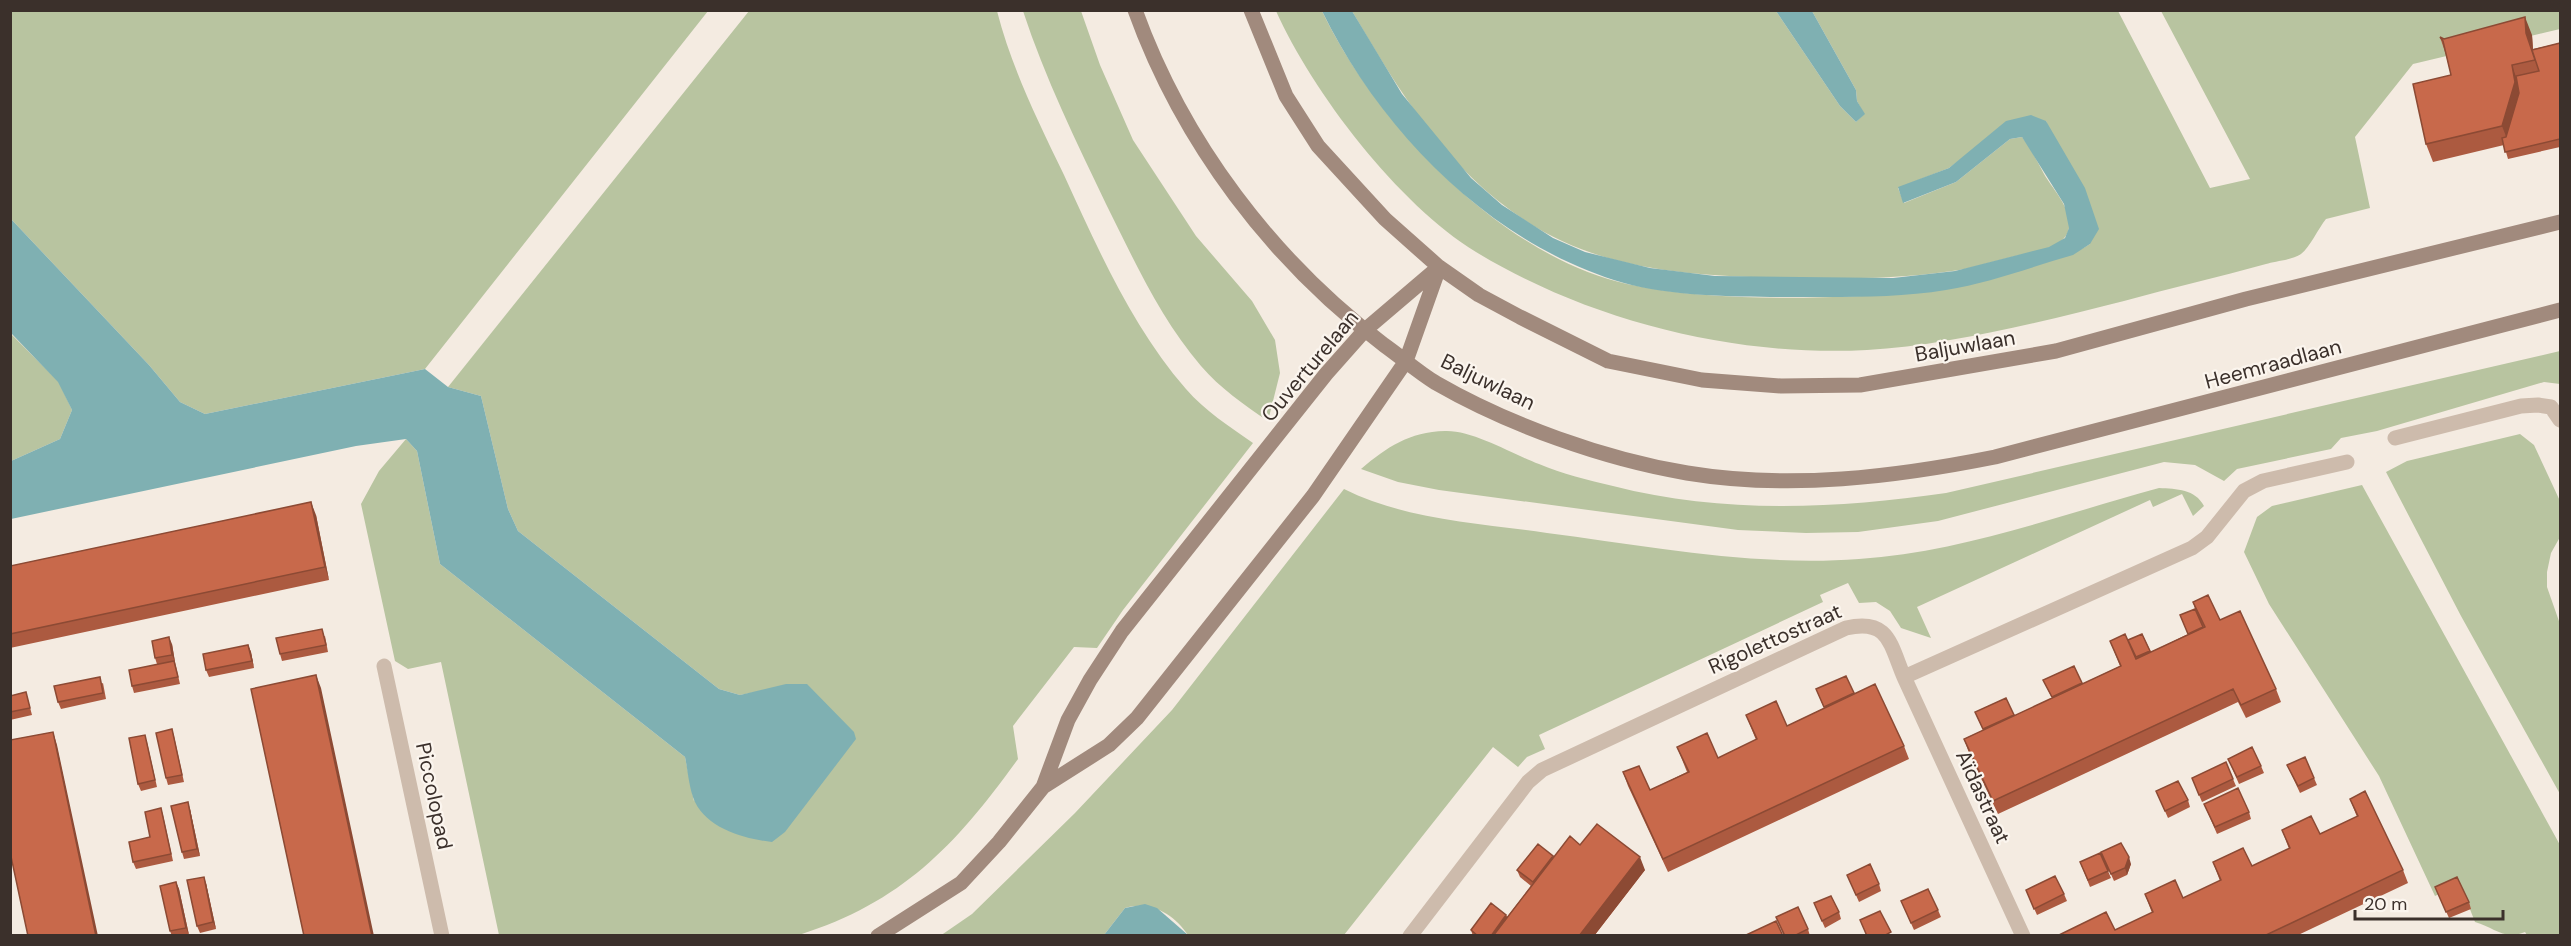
<svg xmlns="http://www.w3.org/2000/svg" width="2571" height="946" viewBox="0 0 2571 946" font-family="'DM Sans',sans-serif">
	<rect width="100%" height="100%" fill="#f4ebe1"/>
	<path fill="#b8c4a0" d="M 2560,10 L 2560,29 L 2413,64 L 2355,137 L 2370,208 L 2326,219 C 2318,229 2310,247 2301,254 C 2293,260 2275,261 2266,264 C 2219,277 2171,288 2124,301 C 2045,321 1947,346 1867,350 C 1734,357 1590,321 1476,252 C 1398,204 1313,93 1276,11 L 1322,11 C 1376,123 1501,256 1627,284 C 1703,300 1785,299 1862,296 C 1923,294 1973,284 2031,267 C 2052,260 2071,256 2090,244 L 2046,121 L 1965,156 L 1949,168 L 1898,188 L 1904,203 L 1956,182 L 2010,139 L 2022,137 C 2031,148 2037,161 2044,174 C 2053,190 2080,217 2065,237 C 2055,251 2024,253 2008,258 C 1990,262 1971,269 1952,271 C 1897,279 1842,279 1786,278 C 1697,276 1603,272 1526,221 C 1447,170 1398,90 1352,11 L 1776,11 L 1840,106 L 1856,122 L 1864,114 L 1857,101 L 1856,90 L 1812,11 L 2118,11 L 2210,188 L 2250,179 L 2161,11 Z
		M 11,11 L 708,11 L 425,369 L 205,414 L 180,402 L 149,365 L 11,219 Z
		M 749,11 L 997,11 C 1012,69 1038,121 1064,175 C 1098,249 1132,327 1186,389 C 1205,411 1229,426 1253,443 L 1123,610 L 1097,648 L 1074,647 L 1013,726 L 1018,759 C 956,845 903,902 799,935 L 499,935 L 441,662 L 408,669 L 395,661 L 361,504 L 379,471 L 406,439 L 417,451 L 440,564 L 685,757 L 694,801 L 761,691 L 740,695 L 719,689 L 518,531 L 508,509 L 481,396 L 448,387 Z
		M 1023,11 L 1081,11 L 1100,65 L 1133,140 L 1196,236 L 1252,301 L 1275,340 L 1280,373 L 1268,421 C 1244,405 1220,388 1201,366 C 1160,318 1134,260 1106,204 C 1076,141 1045,78 1023,11 Z
		M 10,333 L 59,382 L 72,410 L 60,439 L 11,461 Z
		M 2560,351 L 2560,384 L 2544,382 L 2377,431 L 2341,438 L 2331,449 L 2237,469 L 2224,481 L 2195,465 L 2164,462 L 1938,521 L 1858,532 L 1806,533 L 1738,530 L 1439,490 L 1398,482 L 1361,469 C 1387,447 1409,432 1445,431 C 1473,430 1512,454 1539,464 C 1562,474 1588,480 1613,486 C 1722,514 1835,509 1946,493 Z
		M 2520,434 L 2534,445 L 2560,501 L 2560,537 L 2551,553 L 2547,572 L 2547,587 L 2560,624 L 2560,794 L 2461,616 L 2386,472 L 2407,461 Z
		M 2362,485 L 2560,845 L 2560,935 L 2527,935 L 2525,932 C 2504,941 2494,927 2475,922 L 2460,884 L 2435,896 L 2379,776 L 2269,604 L 2244,552 L 2257,517 L 2272,506 Z
		M 2159,488 C 2177,489 2195,489 2204,506 L 2193,516 L 2182,494 L 2153,507 L 2150,500 L 1917,607 L 1931,638 L 1901,628 L 1890,611 L 1876,602 L 1859,603 L 1848,583 L 1820,595 L 1823,602 L 1539,735 L 1545,749 L 1527,757 L 1518,767 L 1493,747 L 1344,935 L 1188,935 C 1174,914 1150,900 1125,908 L 1104,935 L 940,936 L 972,914 L 1075,813 L 1172,710 L 1344,489 C 1406,520 1479,523 1547,533 C 1649,546 1755,567 1859,559 C 1962,552 2060,515 2159,488 Z"/>
	<path fill="#7fb0b2" d="M 1322,11 L 1352,11 L 1402,94 L 1471,178 L 1502,205 L 1553,238 L 1585,252 L 1650,268 L 1715,276 L 1893,278 L 1955,271 L 2049,247 L 2065,238 L 2069,228 L 2064,204 L 2022,137 L 2010,139 L 1956,182 L 1903,203 L 1898,187 L 1949,168 L 2006,121 L 2031,115 L 2046,121 L 2085,188 L 2099,229 L 2090,244 L 2073,255 C 2031,267 1989,283 1946,290 C 1897,298 1846,297 1796,297 C 1744,297 1674,297 1624,283 C 1492,245 1381,132 1322,11 Z
		M 1776,11 L 1812,11 L 1856,90 L 1857,101 L 1865,114 L 1856,122 L 1840,106 Z
		M 11,219 L 149,365 L 180,402 L 205,414 L 425,369 L 448,387 L 481,396 L 508,509 L 518,531 L 719,689 L 740,695 L 786,684 L 807,684 L 854,732 L 856,739 L 785,832 L 772,842 C 745,839 708,829 695,802 C 689,789 688,771 685,757 L 440,564 L 417,451 L 406,439 L 356,446 L 11,519 L 11,461 L 60,439 L 72,410 L 58,382 L 11,333 Z
		M 1145,904 L 1157,908 L 1188,935 L 1104,935 L 1125,908 Z"/>
	<g fill="none" stroke-linecap="round" stroke-linejoin="round">
		<path stroke="#cdbbac" stroke-width="15" d="M 2395,438 L 2521,406 L 2538,405 L 2551,407 L 2560,420
			M 384,666 L 442,936
			M 1904,677 L 2023,936
			M 1410,936 L 1528,782 L 1542,770 L 1846,628 C 1889,618 1890,644 1904,677 L 2192,548 L 2207,537 L 2244,491 L 2263,481 L 2347,462"/>
		<path stroke="#a18a7d" stroke-width="15" d="M 1135,10 C 1183,143 1272,260 1384,345 C 1401,357 1418,372 1436,383 C 1509,425 1604,459 1687,473 C 1790,490 1895,477 1995,457 L 2560,310
			M 1251,10 L 1286,96 L 1318,146 L 1385,219 L 1439,267 L 1479,295 L 1520,317 L 1608,361 L 1702,380 L 1781,386 L 1860,385 L 2056,351 L 2246,299 L 2560,222
			M 1043,787 L 1109,745 L 1137,718 L 1313,496 L 1406,361 L 1439,268
			M 878,936 L 961,883 L 999,842 L 1043,787 L 1068,720 L 1090,680 L 1122,631 L 1326,374 L 1365,330 L 1439,267"/>
	</g>
	<path fill="#ac5a40" d="M 2532,35 L 2533,49 L 2560,43 L 2560,147 L 2508,159 L 2504,145 L 2433,162 L 2426,144 L 2451,75 L 2446,55 L 2440,37 L 2444,39 Z
		M 316,515 L 329,580 L 10,648 L 10,566 Z
		M 2193,602 L 2220,620 L 2276,689 L 2281,702 L 2246,718 L 2238,702 L 1998,814 L 1969,753 L 1964,739 L 1983,730 L 1975,712 L 2006,698 L 2014,716 L 2052,698 L 2043,680 L 2074,666 L 2082,684 L 2120,666 L 2110,641 L 2128,640 L 2142,634 L 2151,652 L 2188,634 L 2180,615 L 2195,609 Z
		M 325,636 L 328,652 L 282,661 L 280,654 Z
		M 172,644 L 175,662 L 180,684 L 134,693 L 132,686 L 157,664 L 155,658 Z
		M 248,645 L 251,652 L 254,668 L 209,677 L 206,670 Z
		M 103,683 L 106,699 L 61,709 L 58,702 Z
		M 1816,689 L 1855,694 L 1904,746 L 1909,759 L 1668,872 L 1628,786 L 1623,772 L 1650,790 L 1687,772 L 1677,747 L 1718,758 L 1756,740 L 1746,715 L 1787,726 L 1824,708 Z
		M 26,692 L 32,715 L 10,720 L 10,696 Z
		M 172,729 L 174,736 L 184,782 L 168,785 L 166,778 Z
		M 147,742 L 157,787 L 141,791 L 138,784 Z
		M 2228,759 L 2261,766 L 2264,773 L 2239,784 Z
		M 2287,765 L 2314,778 L 2317,785 L 2300,793 Z
		M 2192,778 L 2233,779 L 2236,786 L 2202,802 Z
		M 2156,791 L 2188,800 L 2190,807 L 2168,818 Z
		M 2350,799 L 2403,870 L 2408,883 L 2296,936 L 2057,936 L 2115,930 L 2152,913 L 2145,894 L 2183,898 L 2220,881 L 2213,862 L 2252,866 L 2289,849 L 2282,830 L 2320,834 L 2357,817 Z
		M 2204,804 L 2249,812 L 2251,819 L 2217,834 Z
		M 161,808 L 163,815 L 173,861 L 136,869 L 133,862 L 150,837 Z
		M 190,809 L 200,856 L 184,859 L 182,852 Z
		M 1580,845 L 1645,870 L 1594,936 L 1473,936 L 1471,930 L 1506,915 L 1507,917 L 1531,886 L 1520,877 L 1517,870 L 1554,858 Z
		M 2101,852 L 2131,864 L 2127,875 L 2114,881 Z
		M 2080,862 L 2108,871 L 2111,878 L 2090,887 Z
		M 1847,875 L 1879,884 L 1881,891 L 1859,902 Z
		M 176,882 L 179,889 L 189,935 L 186,936 L 172,936 L 170,931 Z
		M 206,883 L 216,929 L 200,933 L 197,926 Z
		M 2435,887 L 2469,902 L 2471,909 L 2449,918 Z
		M 2026,890 L 2064,894 L 2067,901 L 2037,915 Z
		M 1901,901 L 1938,910 L 1941,917 L 1914,930 Z
		M 1814,903 L 1839,912 L 1841,919 L 1825,928 Z
		M 1776,917 L 1808,929 L 1810,936 L 1784,936 Z"/>
	<path fill="#8c4a34" d="M 2525,17 L 2532,35 L 2533,51 L 2526,33 Z
		M 2512,65 L 2518,83 L 2522,100 L 2509,144 L 2502,126 Z
		M 311,502 L 316,515 L 329,580 L 325,567 Z
		M 169,637 L 172,644 L 175,662 L 172,655 Z
		M 248,645 L 251,652 L 254,668 L 252,661 Z
		M 316,675 L 321,688 L 374,936 L 372,936 Z
		M 53,732 L 57,745 L 98,936 L 96,936 Z
		M 188,802 L 190,809 L 200,856 L 197,849 Z
		M 1553,856 L 1555,863 L 1535,889 L 1533,882 Z
		M 1640,857 L 1645,870 L 1594,936 L 1579,936 Z
		M 2129,857 L 2131,864 L 2127,875 L 2125,868 Z
		M 204,877 L 206,883 L 216,929 L 213,922 Z
		M 176,882 L 179,889 L 189,935 L 186,928 Z
		M 1506,915 L 1509,922 L 1498,936 L 1491,936 Z"/>
	<path fill="#c8694b" stroke="#8c4a34" stroke-width="1.5" d="M 2525,17 L 2526,33 L 2535,60 L 2512,65 L 2515,82 L 2502,126 L 2426,144 L 2413,84 L 2451,75 L 2443,41 L 2440,37 L 2444,39 Z
		M 2560,43 L 2560,139 L 2505,152 L 2502,138 L 2506,137 L 2519,93 L 2516,76 L 2539,71 L 2532,50 Z
		M 311,502 L 325,567 L 10,634 L 10,566 Z
		M 2208,595 L 2220,620 L 2240,611 L 2276,689 L 2241,705 L 2233,689 L 1993,801 L 1964,739 L 2121,666 L 2110,641 L 2125,634 L 2136,659 L 2205,627 L 2193,602 Z
		M 2195,609 L 2203,627 L 2188,634 L 2180,615 Z
		M 322,629 L 326,645 L 280,654 L 276,638 Z
		M 2142,634 L 2150,651 L 2136,657 L 2128,640 Z
		M 169,637 L 172,655 L 155,658 L 152,641 Z
		M 248,645 L 252,661 L 206,670 L 203,654 Z
		M 174,661 L 178,677 L 132,686 L 129,670 Z
		M 2074,666 L 2082,683 L 2052,697 L 2043,680 Z
		M 316,675 L 372,936 L 304,936 L 251,689 Z
		M 1846,676 L 1854,693 L 1824,707 L 1816,689 Z
		M 100,677 L 103,693 L 58,702 L 54,686 Z
		M 1875,684 L 1904,746 L 1663,859 L 1623,772 L 1639,766 L 1650,790 L 1689,772 L 1677,747 L 1707,733 L 1718,758 L 1757,739 L 1746,715 L 1776,701 L 1787,726 Z
		M 26,692 L 30,708 L 10,712 L 10,696 Z
		M 2006,698 L 2014,715 L 1983,729 L 1975,712 Z
		M 172,729 L 182,775 L 166,778 L 156,733 Z
		M 53,732 L 96,936 L 28,936 L 10,852 L 10,740 Z
		M 145,735 L 155,780 L 138,784 L 129,738 Z
		M 2252,747 L 2261,766 L 2237,777 L 2228,759 Z
		M 2305,757 L 2314,778 L 2298,786 L 2287,765 Z
		M 2226,762 L 2233,779 L 2199,795 L 2192,778 Z
		M 2178,781 L 2188,800 L 2165,811 L 2156,791 Z
		M 2238,788 L 2249,812 L 2215,827 L 2204,804 Z
		M 2365,791 L 2403,870 L 2264,936 L 2057,936 L 2106,912 L 2115,930 L 2153,912 L 2145,894 L 2175,880 L 2183,898 L 2221,880 L 2213,862 L 2243,848 L 2252,866 L 2290,848 L 2282,830 L 2311,816 L 2320,834 L 2358,816 L 2350,799 Z
		M 188,802 L 197,849 L 182,852 L 171,806 Z
		M 161,808 L 171,854 L 133,862 L 129,842 L 150,837 L 145,812 Z
		M 1597,824 L 1640,857 L 1579,936 L 1493,936 L 1570,836 L 1580,845 Z
		M 2121,843 L 2129,857 L 2125,868 L 2111,874 L 2101,852 Z
		M 1538,844 L 1553,856 L 1533,882 L 1517,870 Z
		M 2100,853 L 2108,871 L 2088,880 L 2080,862 Z
		M 1870,864 L 1879,884 L 1856,895 L 1847,875 Z
		M 2055,876 L 2064,894 L 2034,909 L 2026,890 Z
		M 204,877 L 213,922 L 197,926 L 187,880 Z
		M 2457,877 L 2469,902 L 2446,912 L 2435,887 Z
		M 176,882 L 186,928 L 170,931 L 160,886 Z
		M 1928,889 L 1938,910 L 1911,923 L 1901,901 Z
		M 1831,896 L 1839,912 L 1822,921 L 1814,903 Z
		M 1491,903 L 1506,915 L 1491,936 L 1478,936 L 1471,930 Z
		M 1798,907 L 1808,929 L 1794,936 L 1785,936 L 1776,917 Z
		M 1880,911 L 1891,932 L 1884,936 L 1867,936 L 1860,920 Z
		M 1776,921 L 1783,936 L 1744,936 Z"/>
	<g text-anchor="middle" dominant-baseline="central" stroke-width="4.5" stroke-linejoin="round" paint-order="stroke">
		<g font-size="21" fill="#3b302b" stroke="#fbf5ee">
			<text transform="translate(1965 346) rotate(-10)">Baljuwlaan</text>
			<text transform="translate(2273 364) rotate(-15)">Heemraadlaan</text>
			<text transform="translate(1310 366) rotate(-50)">Ouverturelaan</text>
			<text transform="translate(1488 382) rotate(26)">Baljuwlaan</text>
			<text transform="translate(1775 639) rotate(-24)">Rigolettostraat</text>
			<text transform="translate(434 796) rotate(78)">Piccolopad</text>
			<text transform="translate(1983 797) rotate(65)">Aïdastraat</text>
		</g>
	</g>
	<rect width="2571" height="946" fill="none" stroke="#3b302b" stroke-width="24"/>
	<path d="M2355 910v9h148v-9" fill="none" stroke="#3b302b" stroke-width="3"/>
	<text x="2364" y="910" font-size="18" fill="#3b302b" stroke="#fbf5ee" stroke-width="4.5" paint-order="stroke">20 m</text>
</svg>
